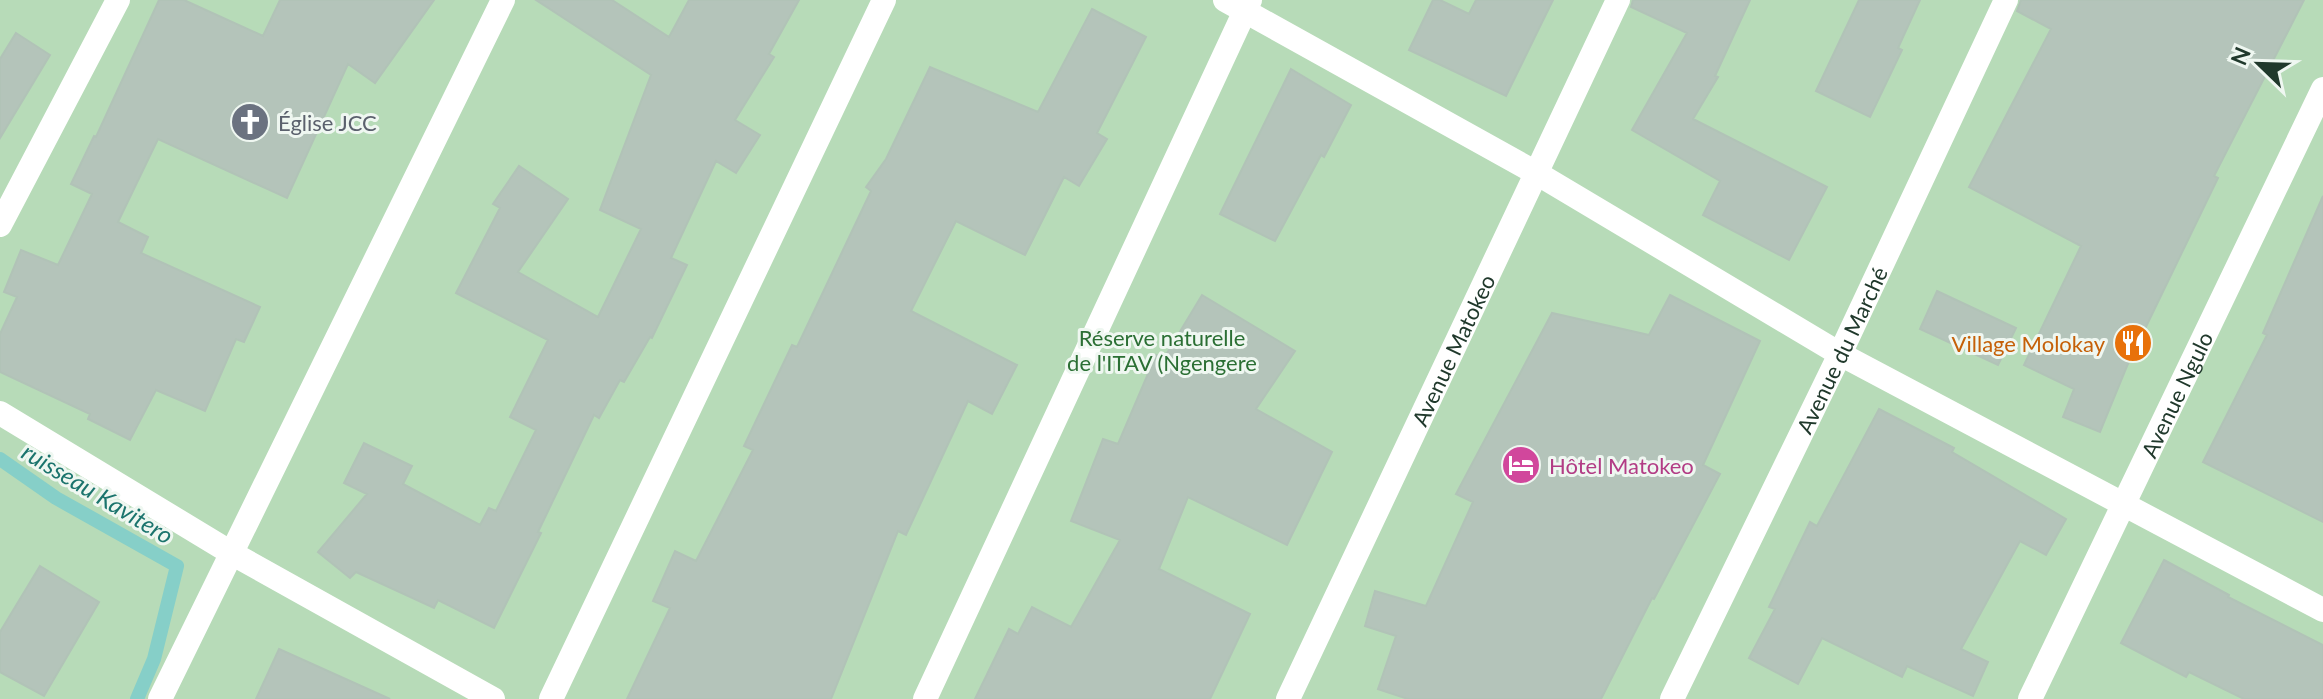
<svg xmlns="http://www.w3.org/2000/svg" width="2323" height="699" viewBox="0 0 2323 699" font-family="Lato,sans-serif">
	<rect width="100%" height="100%" fill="#deeae2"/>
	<path fill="#b7dbb8" d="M 0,0 L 2323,0 L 2323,699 L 0,699 Z"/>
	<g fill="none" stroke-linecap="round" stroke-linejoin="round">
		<path stroke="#86cfc8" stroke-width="14" d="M 0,459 L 56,498 L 177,566 L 154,659 L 137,699"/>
	</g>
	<path fill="#b4c4ba" stroke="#b1c3b7" stroke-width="2" d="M 159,0 L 184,0 L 263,36 L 280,0 L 434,0 L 375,83 L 348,64 L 287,198 L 158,139 L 118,222 L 148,237 L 141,253 L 260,307 L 244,342 L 236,339 L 205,411 L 156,390 L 130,440 L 88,419 L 90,414 L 0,372 L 0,334 L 17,297 L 4,292 L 21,250 L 58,265 L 92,194 L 71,184 L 94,136 L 96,137 Z
		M 536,0 L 612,0 L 669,37 L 689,0 L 799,0 L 769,54 L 774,57 L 735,120 L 760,135 L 736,173 L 716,161 L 671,258 L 687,265 L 652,338 L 650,337 L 624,382 L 620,380 L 599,418 L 594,415 L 538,532 L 541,533 L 494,628 L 438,600 L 434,608 L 356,572 L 350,578 L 318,552 L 367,494 L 344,483 L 364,443 L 412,466 L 403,484 L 480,525 L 489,508 L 496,511 L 536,430 L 510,417 L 548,340 L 456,293 L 500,208 L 493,204 L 519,166 L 568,199 L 518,272 L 598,317 L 641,229 L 600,210 L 651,75 Z
		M 1433,0 L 1440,0 L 1469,14 L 1476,0 L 1553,0 L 1506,96 L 1409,50 Z
		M 1633,0 L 1750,0 L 1715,76 L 1718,77 L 1693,119 L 1827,187 L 1789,260 L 1703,215 L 1720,181 L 1632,130 L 1687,33 L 1631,7 Z
		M 1859,0 L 1920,0 L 1898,48 L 1902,50 L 1870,117 L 1816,91 Z
		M 2021,0 L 2304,0 L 2214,176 L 2218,178 L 2127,366 L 2100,432 L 2063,417 L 2074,389 L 2024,365 L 2081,246 L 1969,187 L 2051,29 L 2017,11 Z
		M 1092,9 L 1146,37 L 1097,133 L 1107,139 L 1079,186 L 1064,177 L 1025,255 L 956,221 L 911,311 L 1017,365 L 992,414 L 968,401 L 906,535 L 898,531 L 831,699 L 627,699 L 670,608 L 653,601 L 675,551 L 696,561 L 753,450 L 744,446 L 792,345 L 797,347 L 871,191 L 866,187 L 886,159 L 930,67 L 1038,112 Z
		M 16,33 L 50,55 L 0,138 L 0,59 Z
		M 1291,69 L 1351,105 L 1324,157 L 1321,155 L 1275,241 L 1220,214 Z
		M 2323,196 L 2323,522 L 2203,462 L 2267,335 L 2263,333 Z
		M 1937,291 L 2016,328 L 1998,365 L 1920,329 Z
		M 1202,295 L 1295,351 L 1256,409 L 1332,452 L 1287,545 L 1188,497 L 1159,569 L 1250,614 L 1210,699 L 975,699 L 1009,629 L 1018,634 L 1032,607 L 1071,627 L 1120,540 L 1071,521 L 1103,439 L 1118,444 L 1156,355 L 1164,358 Z
		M 1670,295 L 1760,341 L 1703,465 L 1720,474 L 1654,599 L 1652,598 L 1601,699 L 1408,699 L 1378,689 L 1396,636 L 1365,626 L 1375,591 L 1426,606 L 1473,502 L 1456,494 L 1552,313 L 1649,335 Z
		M 1879,409 L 1954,448 L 1952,452 L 2066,519 L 2046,555 L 2020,541 L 1961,649 L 1988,662 L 1973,696 L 1907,666 L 1902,677 L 1822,638 L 1798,684 L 1749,658 L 1775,609 L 1769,607 L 1810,522 L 1817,526 Z
		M 2164,560 L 2229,595 L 2228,597 L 2323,645 L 2323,699 L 2244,699 L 2189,672 L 2186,677 L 2121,643 Z
		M 40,566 L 99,602 L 44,696 L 0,672 L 0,632 Z
		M 279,649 L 390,699 L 256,699 Z"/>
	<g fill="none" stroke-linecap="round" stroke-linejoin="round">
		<g stroke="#fff" stroke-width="24">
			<path d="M 1225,0 L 1538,174 L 1840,354 L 2323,610"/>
			<path d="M 0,225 L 118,0"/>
			<path d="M 0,413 L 233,554 L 493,699"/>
			<path d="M 160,699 L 503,0"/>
			<path d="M 551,699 L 884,0"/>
			<path d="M 925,699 L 1250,0"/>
			<path id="s1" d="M 1288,699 L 1618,0"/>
			<path id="s2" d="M 1672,699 L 1840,354 L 2006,0"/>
			<path id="s3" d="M 2030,699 L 2323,89"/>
		</g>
	</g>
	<defs>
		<g id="church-disc" transform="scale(2)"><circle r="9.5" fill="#6b7280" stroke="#eff7f1"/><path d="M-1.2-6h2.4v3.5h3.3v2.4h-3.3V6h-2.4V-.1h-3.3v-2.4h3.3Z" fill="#fff"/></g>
		<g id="restaurant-disc" transform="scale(2)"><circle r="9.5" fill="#e8710a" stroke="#eff7f1"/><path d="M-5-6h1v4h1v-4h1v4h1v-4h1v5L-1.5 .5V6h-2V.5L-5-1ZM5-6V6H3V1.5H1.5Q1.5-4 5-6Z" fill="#fff"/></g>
		<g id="hotel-disc" transform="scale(2)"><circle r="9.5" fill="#d1479c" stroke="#eff7f1"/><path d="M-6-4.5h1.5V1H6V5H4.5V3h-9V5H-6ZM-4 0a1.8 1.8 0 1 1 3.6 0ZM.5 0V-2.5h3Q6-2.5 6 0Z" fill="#fff"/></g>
	</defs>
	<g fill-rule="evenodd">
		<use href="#church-disc" x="250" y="122"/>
		<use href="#restaurant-disc" x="2133" y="343"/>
		<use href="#hotel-disc" x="1521" y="465"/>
	</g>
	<g text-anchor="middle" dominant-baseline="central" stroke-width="6" stroke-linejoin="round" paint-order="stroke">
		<g font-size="22" fill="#5b616d" stroke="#eff7f1" text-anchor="start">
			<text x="278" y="122">Église JCC</text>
		</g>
		<g font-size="22" fill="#2b6f34" stroke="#eff7f1">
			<text x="1162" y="337">Réserve naturelle<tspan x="1162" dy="25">de l'ITAV (Ngengere</tspan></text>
		</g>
		<g font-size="22" fill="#c56008" stroke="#eff7f1" text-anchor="end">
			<text x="2105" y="343">Village Molokay</text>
		</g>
		<g font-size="22" fill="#20392c" stroke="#eff7f1">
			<text stroke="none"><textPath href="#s1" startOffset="386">Avenue Matokeo</textPath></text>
			<text stroke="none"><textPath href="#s2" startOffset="388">Avenue du Marché</textPath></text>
			<text stroke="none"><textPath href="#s3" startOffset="338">Avenue Ngulo</textPath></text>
		</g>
		<g font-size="22" fill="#b23c85" stroke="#eff7f1" text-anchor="start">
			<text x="1549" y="465">Hôtel Matokeo</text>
		</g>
		<g font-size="24" font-style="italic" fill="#1b746d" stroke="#eff7f1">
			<text transform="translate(98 493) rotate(31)">ruisseau Kavitero</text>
		</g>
	</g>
	<g transform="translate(2259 64) rotate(293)" stroke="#eff7f1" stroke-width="6" paint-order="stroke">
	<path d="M0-6L14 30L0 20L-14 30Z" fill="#20392c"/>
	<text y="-12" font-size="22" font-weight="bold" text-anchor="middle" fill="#20392c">N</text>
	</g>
</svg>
